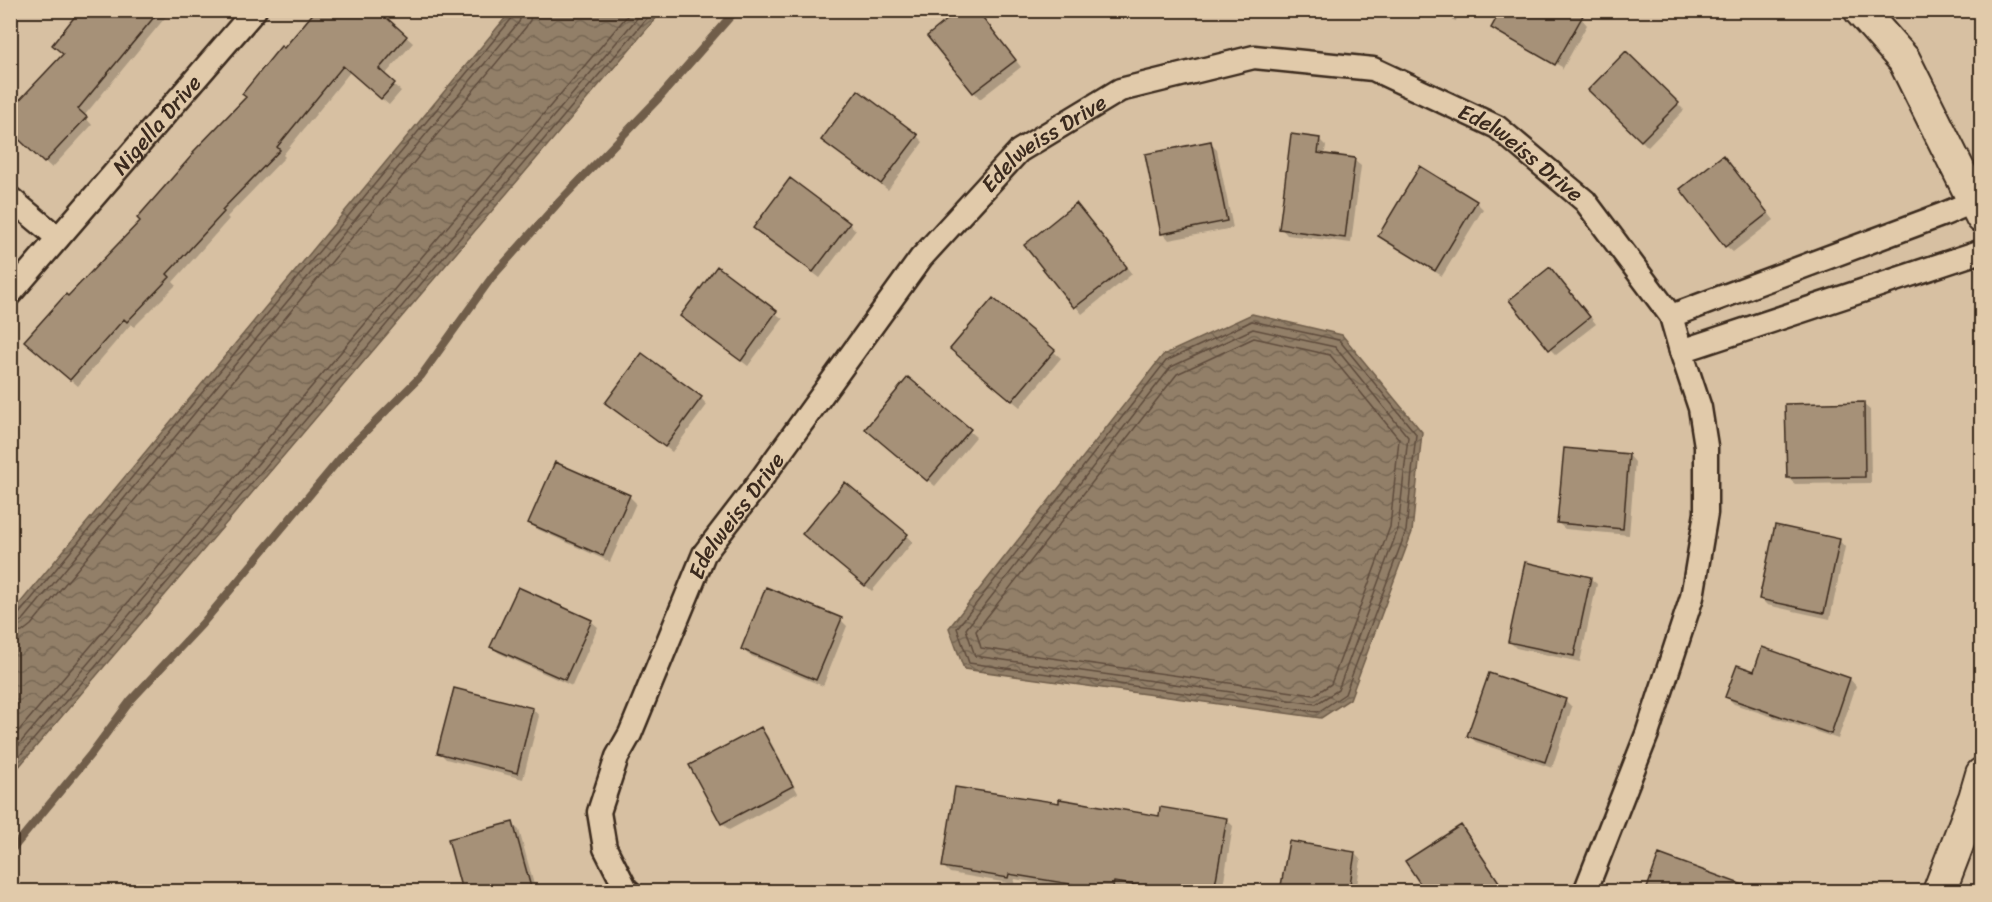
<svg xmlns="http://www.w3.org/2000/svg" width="1992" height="902" viewBox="0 0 1992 902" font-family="Sriracha,sans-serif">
	<defs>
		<pattern id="water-waves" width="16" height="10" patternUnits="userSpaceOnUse" patternTransform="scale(1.5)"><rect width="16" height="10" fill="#927f68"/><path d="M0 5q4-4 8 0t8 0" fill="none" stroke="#786855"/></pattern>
	</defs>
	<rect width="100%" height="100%" fill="#d7c0a2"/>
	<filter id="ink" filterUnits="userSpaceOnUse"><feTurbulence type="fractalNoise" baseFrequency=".0167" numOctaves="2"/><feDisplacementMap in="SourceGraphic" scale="12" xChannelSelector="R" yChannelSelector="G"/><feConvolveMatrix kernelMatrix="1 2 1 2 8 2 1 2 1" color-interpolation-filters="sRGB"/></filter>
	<g filter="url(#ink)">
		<path fill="url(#water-waves)" stroke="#6f5d4a" stroke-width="1.5" d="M 511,11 L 662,11 L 11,776 L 11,614 Z
			M 1252,314 L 1342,335 L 1422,432 L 1412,532 L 1350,699 L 1321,718 L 964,669 L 949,628 L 1163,355 Z"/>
		<path fill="#0003" d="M 82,10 L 182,10 L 175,18 L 169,13 L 84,116 L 92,125 L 52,168 L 10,130 L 65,54 Z
			M 376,10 L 413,43 L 384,76 L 401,91 L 389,105 L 350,72 L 283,155 L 285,157 L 227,217 L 229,219 L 173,282 L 176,285 L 134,327 L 131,324 L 78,386 L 33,347 L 68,298 L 142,221 L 248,98 L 284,50 Z
			M 977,10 L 1021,67 L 980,99 L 974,92 Z
			M 1426,10 L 1459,10 L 1456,21 Z
			M 1581,18 L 1587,25 L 1562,70 L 1562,67 L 1498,31 L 1498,34 L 1493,28 Z
			M 1626,53 L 1684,110 L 1648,147 L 1590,90 Z
			M 917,136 L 923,142 L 888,190 L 823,140 Z
			M 1319,139 L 1326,146 L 1324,156 L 1354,160 L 1361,166 L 1351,243 L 1287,235 L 1281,228 Z
			M 1210,143 L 1217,150 L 1233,228 L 1169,240 L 1163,233 Z
			M 1729,164 L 1774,220 L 1733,252 L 1726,246 Z
			M 1421,168 L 1476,202 L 1483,209 L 1442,276 L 1386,242 L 1380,236 Z
			M 1082,211 L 1132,274 L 1082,314 L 1026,245 Z
			M 849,224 L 856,230 L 820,278 L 762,234 Z
			M 718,269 L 783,319 L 748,366 L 682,316 Z
			M 1557,275 L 1596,324 L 1556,355 L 1550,349 Z
			M 993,300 L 1061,358 L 1020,407 L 958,356 Z
			M 908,379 L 976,437 L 935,486 L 873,435 Z
			M 701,398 L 707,405 L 672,452 L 607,403 Z
			M 1863,404 L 1870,410 L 1871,483 L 1795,484 L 1788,478 Z
			M 1629,455 L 1635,462 L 1629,535 L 1565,529 L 1558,523 Z
			M 629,496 L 636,503 L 610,562 L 537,529 L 530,523 Z
			M 907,535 L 913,542 L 872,591 L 810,540 Z
			M 1839,540 L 1845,547 L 1830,619 L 1767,605 L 1761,599 Z
			M 1590,578 L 1597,584 L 1580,662 L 1516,648 L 1509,641 Z
			M 841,620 L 847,626 L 823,686 L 749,655 L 742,649 Z
			M 591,621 L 598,627 L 572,686 L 499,653 L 492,647 Z
			M 1755,672 L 1850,679 L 1856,686 L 1838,739 L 1734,704 L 1727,697 Z
			M 455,690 L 533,709 L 539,716 L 523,779 L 446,759 L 439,752 Z
			M 1565,700 L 1572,707 L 1552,768 L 1476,742 L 1469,736 Z
			M 760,729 L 767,735 L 798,793 L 729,830 L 722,823 L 691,766 Z
			M 1160,818 L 1226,819 L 1233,826 L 1222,892 L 1144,892 L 1120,887 L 1120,892 L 1088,892 L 1015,879 L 1014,884 L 950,873 L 943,866 Z
			M 512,824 L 519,830 L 536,892 L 464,892 L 450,840 Z
			M 1461,827 L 1467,833 L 1506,892 L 1427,892 L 1407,862 Z
			M 1290,842 L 1354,853 L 1361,860 L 1356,892 L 1282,892 Z
			M 1660,856 L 1742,890 L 1742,892 L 1647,892 Z"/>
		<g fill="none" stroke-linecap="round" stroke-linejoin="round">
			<path stroke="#5e4c3c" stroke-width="1.5" d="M 1252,321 L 1339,340 L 1416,434 L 1406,531 L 1345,694 L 1318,712 L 969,663 L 957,628 L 1166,361 Z
				M 1253,329 L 1335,347 L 1408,437 L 1398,529 L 1338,690 L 1316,704 L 975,656 L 966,629 L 1171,367 Z
				M 1254,338 L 1330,355 L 1399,439 L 1390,527 L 1331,684 L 1314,695 L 981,648 L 976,631 L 1177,374 Z
				M 10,617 L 18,615 L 513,17 L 515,10
				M 10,625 L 18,623 L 24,619 L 519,22 L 523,10
				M 10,634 L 22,632 L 31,625 L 526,27 L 530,20 L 532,10
				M 10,741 L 632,10
				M 10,755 L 644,10
				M 10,767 L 654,10"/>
			<path stroke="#6f5d4a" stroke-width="8" d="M 10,852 L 91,754 L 131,700 L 202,624 L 348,449 L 421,376 L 492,277 L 558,203 L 659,98 L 736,10"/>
		</g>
		<path fill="#a69178" stroke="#3b2a1e" stroke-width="1.5" d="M 80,10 L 160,10 L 78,109 L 87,117 L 44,163 L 10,131 L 10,110 L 63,54 L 52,45 Z
			M 316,10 L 378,10 L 407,36 L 379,69 L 395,83 L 381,99 L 343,66 L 277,147 L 280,150 L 222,210 L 224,212 L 167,274 L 170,277 L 127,322 L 124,319 L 70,380 L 24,341 L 66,294 L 68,296 L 140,221 L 137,218 L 194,153 L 193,152 L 246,97 L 242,94 L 281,46 L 284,48 Z
			M 959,10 L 977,10 L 1016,60 L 973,93 L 927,36 Z
			M 1501,10 L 1586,10 L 1555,65 L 1491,28 Z
			M 1626,51 L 1679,103 L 1641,141 L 1588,90 Z
			M 858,90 L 918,135 L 881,184 L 821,140 Z
			M 1291,134 L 1320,138 L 1318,153 L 1355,158 L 1345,238 L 1279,229 Z
			M 1211,141 L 1227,221 L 1161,234 L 1145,154 Z
			M 1723,155 L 1768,213 L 1725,247 L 1680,189 Z
			M 1420,166 L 1477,201 L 1435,271 L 1378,236 Z
			M 790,178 L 850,223 L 813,272 L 753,228 Z
			M 1076,203 L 1127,267 L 1074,308 L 1024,245 Z
			M 717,266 L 777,311 L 741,361 L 680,316 Z
			M 1550,267 L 1590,317 L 1549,350 L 1509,300 Z
			M 993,298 L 1055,350 L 1012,401 L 950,349 Z
			M 642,353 L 702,397 L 665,447 L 605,403 Z
			M 908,377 L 971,429 L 927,481 L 865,429 Z
			M 1864,402 L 1865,477 L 1787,478 L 1785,404 Z
			M 1564,448 L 1629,454 L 1623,529 L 1557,523 Z
			M 555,462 L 630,495 L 603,556 L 528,523 Z
			M 845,482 L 908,534 L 865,586 L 802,534 Z
			M 1775,525 L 1840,539 L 1824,613 L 1759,599 Z
			M 1525,562 L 1591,577 L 1574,656 L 1508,642 Z
			M 518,587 L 592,620 L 565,680 L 490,647 Z
			M 766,587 L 842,618 L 816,680 L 741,649 Z
			M 1762,647 L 1850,678 L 1831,734 L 1725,697 L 1737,665 L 1754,671 Z
			M 1489,673 L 1566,699 L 1545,762 L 1467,736 Z
			M 454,688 L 533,708 L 517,773 L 437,753 Z
			M 761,727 L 793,786 L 721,824 L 689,765 Z
			M 955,787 L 1059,803 L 1059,799 L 1159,816 L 1160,807 L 1227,818 L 1214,891 L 1172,891 L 1114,882 L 1112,891 L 1009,874 L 1008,878 L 942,867 Z
			M 513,822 L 532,891 L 462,891 L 448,839 Z
			M 1461,825 L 1505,891 L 1425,891 L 1405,861 Z
			M 1289,841 L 1355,852 L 1349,891 L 1280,891 Z
			M 1659,854 L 1754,889 L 1754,891 L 1646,891 Z"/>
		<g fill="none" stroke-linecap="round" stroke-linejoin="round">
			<g stroke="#3b2a1e" stroke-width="27">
				<g id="street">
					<path d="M 10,198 L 58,238"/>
					<path id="s1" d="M 10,294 L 255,10"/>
					<path d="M 1671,316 L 1944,214 L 1982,198"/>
					<path d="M 1681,351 L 1982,251"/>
					<path id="s2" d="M 630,892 L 626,889 L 605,848 L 599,812 L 617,757 L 630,734 L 704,554 L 754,489 L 921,258 L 1019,151 L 1120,90 L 1254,57 L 1373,69 L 1497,127 L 1585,201 L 1671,316 L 1681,351 L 1700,408 L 1706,446 L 1706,513 L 1692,597 L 1647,734 L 1585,892"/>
				</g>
			</g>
			<g stroke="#3b2a1e" stroke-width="36">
				<path id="secondary" d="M 1860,10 L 1904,60 L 1982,217
					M 1939,892 L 1975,798 L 1982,774"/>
			</g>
			<use href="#street" stroke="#e1caaa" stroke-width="22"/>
			<use href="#secondary" stroke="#e1caaa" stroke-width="32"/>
		</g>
	</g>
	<g text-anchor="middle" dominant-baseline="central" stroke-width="6" stroke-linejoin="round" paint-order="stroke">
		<g font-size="22" fill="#3b2a1e" stroke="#e1caaa">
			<text stroke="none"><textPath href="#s1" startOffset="224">Nigella Drive</textPath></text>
			<text stroke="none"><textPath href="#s2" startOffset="903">Edelweiss Drive</textPath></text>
			<text stroke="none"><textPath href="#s2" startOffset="1425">Edelweiss Drive</textPath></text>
			<text stroke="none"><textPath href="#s2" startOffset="416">Edelweiss Drive</textPath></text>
		</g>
	</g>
	<rect width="1992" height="902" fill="none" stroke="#e1caaa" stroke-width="36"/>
	<rect x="18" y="18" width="1956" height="866" fill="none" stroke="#3b2a1e" stroke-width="2" filter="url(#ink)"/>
</svg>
